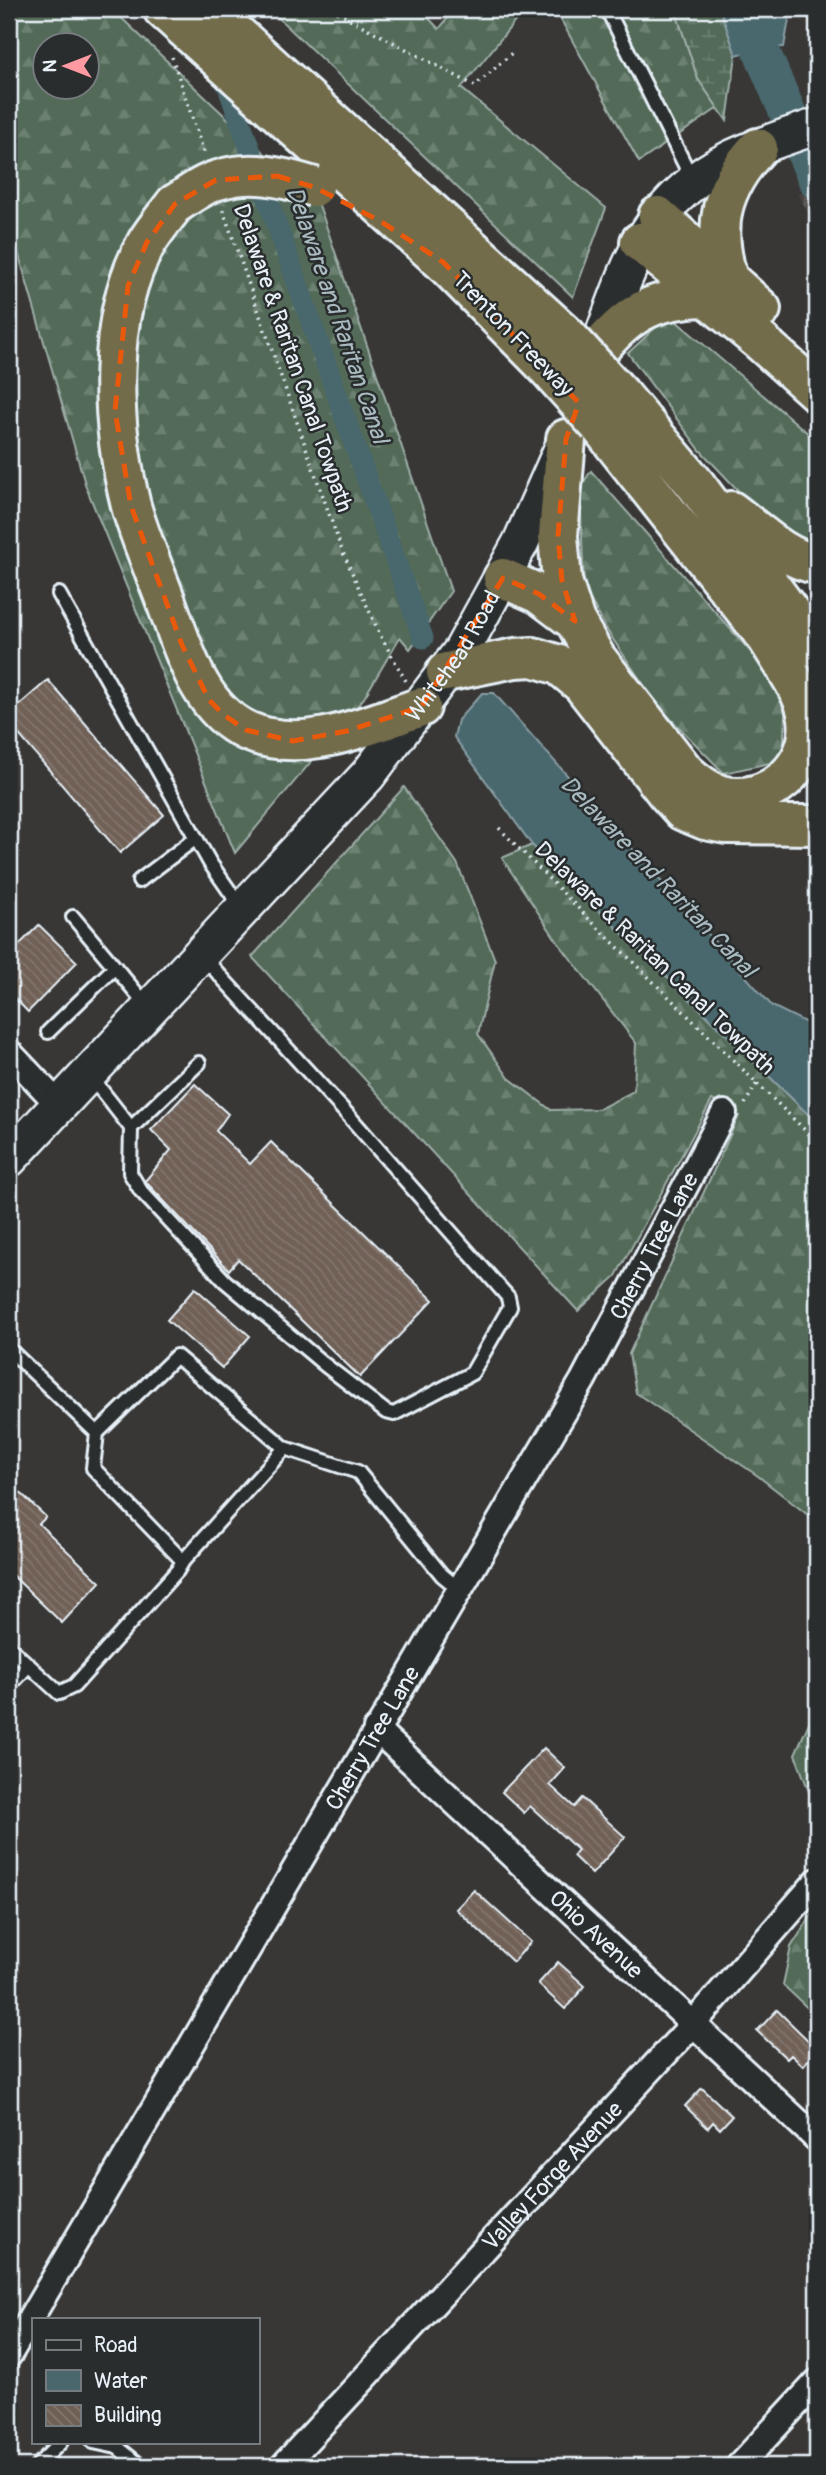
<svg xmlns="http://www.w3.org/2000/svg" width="826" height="2475" viewBox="0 0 826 2475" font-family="Pangolin,sans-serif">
	<defs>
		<pattern id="industrial-grid" width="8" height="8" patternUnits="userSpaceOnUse" patternTransform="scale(1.75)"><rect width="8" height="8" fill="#484340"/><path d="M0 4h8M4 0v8" fill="none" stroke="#625f5c"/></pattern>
		<pattern id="forest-firs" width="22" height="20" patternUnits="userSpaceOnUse" patternTransform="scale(1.75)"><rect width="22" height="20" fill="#536b59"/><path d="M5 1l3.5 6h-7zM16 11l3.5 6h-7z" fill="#6c8172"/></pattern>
		<pattern id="wetland-marsh" width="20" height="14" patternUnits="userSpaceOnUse" patternTransform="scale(1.75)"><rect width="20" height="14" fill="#536b59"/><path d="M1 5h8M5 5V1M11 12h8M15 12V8" fill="none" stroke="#6c8172"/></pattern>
		<pattern id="building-back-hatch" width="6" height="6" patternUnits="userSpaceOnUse" patternTransform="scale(1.75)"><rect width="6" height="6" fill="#6f6056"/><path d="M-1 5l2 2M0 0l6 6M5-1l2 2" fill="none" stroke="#84776f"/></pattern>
	</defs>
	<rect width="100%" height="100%" fill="#383736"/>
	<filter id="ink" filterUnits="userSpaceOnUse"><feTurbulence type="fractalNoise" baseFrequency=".0143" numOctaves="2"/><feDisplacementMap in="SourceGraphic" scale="14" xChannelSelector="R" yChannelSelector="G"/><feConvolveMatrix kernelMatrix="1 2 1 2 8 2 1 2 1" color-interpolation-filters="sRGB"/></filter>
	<g filter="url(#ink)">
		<path fill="url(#industrial-grid)" d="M 817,185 L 817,231 L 798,193 Z"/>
		<path fill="url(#forest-firs)" stroke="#9eaea8" stroke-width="2" fill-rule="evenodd" d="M 9,9 L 112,9 L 319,205 L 451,591 L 410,649 L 400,637 L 364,698 L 235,853 L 86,487 L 9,221 ZM 46,46 L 88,46 L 88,88 L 46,88 Z
			M 271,9 L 420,9 L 439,29 L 455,9 L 525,9 L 461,88 L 606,208 L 573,297 L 273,13 Z
			M 555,9 L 675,9 L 698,79 L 718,108 L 639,162 Z
			M 669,315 L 817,441 L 817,545 L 768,522 L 700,450 L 628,353 Z
			M 591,471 L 786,692 L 783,760 L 724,773 L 658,706 L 608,632 L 584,588 L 580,488 Z
			M 404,787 L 457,863 L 495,960 L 478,1034 L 509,1078 L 551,1110 L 599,1109 L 634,1091 L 636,1043 L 557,941 L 502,858 L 532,845 L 817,1123 L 817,1522 L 758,1476 L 636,1393 L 629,1354 L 739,1116 L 712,1100 L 616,1276 L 578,1311 L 252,957 Z
			M 817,1705 L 817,1813 L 795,1754 Z
			M 817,1907 L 817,2017 L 783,1985 L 791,1947 Z"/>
		<path fill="url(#wetland-marsh)" stroke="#9eaea8" stroke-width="2" d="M 675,9 L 720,9 L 736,55 L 727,121 L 698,79 Z"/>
		<path fill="#4a676d" stroke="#899ea5" stroke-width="2" d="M 720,9 L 791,9 L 784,47 L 760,48 L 736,55 Z
			M 482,693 L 494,693 L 772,1006 L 817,1028 L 817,1123 L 532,845 L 454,737 L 458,720 Z"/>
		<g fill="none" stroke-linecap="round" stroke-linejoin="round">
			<path stroke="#4a676d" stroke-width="21" d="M 223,73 L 423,638"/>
			<path stroke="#4a676d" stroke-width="37" d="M 754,9 L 760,48 L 817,181"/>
		</g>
		<path fill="url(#building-back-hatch)" stroke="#e8f1f8" stroke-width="2" d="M 48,680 L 164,815 L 120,853 L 9,723 L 9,714 Z
			M 39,925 L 77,962 L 28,1012 L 9,992 L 9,955 Z
			M 195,1084 L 228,1114 L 216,1131 L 250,1164 L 271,1142 L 433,1300 L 360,1377 L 238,1259 L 229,1270 L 145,1181 L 171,1150 L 151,1130 Z
			M 195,1288 L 250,1336 L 222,1368 L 167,1320 Z
			M 9,1482 L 46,1517 L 39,1524 L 100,1582 L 62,1623 L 9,1572 Z
			M 544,1748 L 565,1768 L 550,1785 L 574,1807 L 582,1798 L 625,1837 L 592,1874 L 573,1856 L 578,1850 L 530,1806 L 524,1813 L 502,1792 Z
			M 474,1890 L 531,1942 L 513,1962 L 456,1909 Z
			M 558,1962 L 585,1986 L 565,2009 L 538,1984 Z
			M 777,2010 L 817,2049 L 803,2066 L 791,2055 L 787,2059 L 757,2031 Z
			M 702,2088 L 732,2116 L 720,2129 L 713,2122 L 708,2128 L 685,2106 Z"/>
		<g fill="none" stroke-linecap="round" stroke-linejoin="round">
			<g stroke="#e8f1f8" stroke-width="18">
				<path id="service" d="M 607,9 L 693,181
					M 59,594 L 210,863 L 240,906
					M 139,881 L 196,838
					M 73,917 L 149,1008
					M 48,1032 L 115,967
					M 91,1077 L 131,1128 L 130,1173 L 141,1191 L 225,1281 L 325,1365 L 386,1412 L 394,1414 L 472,1373 L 510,1307 L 508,1297 L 348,1115 L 203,957
					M 131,1128 L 199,1063
					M 9,1349 L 97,1433 L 93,1468 L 183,1561 L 177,1571 L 74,1686 L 59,1693 L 9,1647
					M 97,1433 L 176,1356 L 285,1448 L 358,1472 L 442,1575 L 459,1589
					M 183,1561 L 285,1448
					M 9,1686 L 29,1665
					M 93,2442 L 117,2447 L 141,2466
					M 37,2466 L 61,2442"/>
			</g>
			<g stroke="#e8f1f8" stroke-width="30">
				<g id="minor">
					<path d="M 9,1052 L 59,1105"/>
					<path id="s1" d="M 376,1729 L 817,2139"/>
					<path id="s2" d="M 9,2355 L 583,1380 L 724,1113"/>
					<path id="s3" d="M 283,2466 L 693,2024 L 817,1881"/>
					<path d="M 739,2466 L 817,2382"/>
				</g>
			</g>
			<g stroke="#e8f1f8" stroke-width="40">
				<g id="secondary">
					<path d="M 597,352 C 628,268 645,201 732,158 C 759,145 789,136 817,126"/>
					<path id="s4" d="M 9,1159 L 368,775 L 462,650 L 521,542 L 561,451"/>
				</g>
			</g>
			<g stroke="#e8f1f8" stroke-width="44">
				<path id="motorway" d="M 163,9 L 443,262 L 544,364
					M 209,9 L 565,334
					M 175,204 C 166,216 155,229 147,242 C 104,316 111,426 131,506 C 141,541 157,576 169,610 C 185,654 201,710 247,731 C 303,756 367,725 421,707
					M 658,216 L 761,309
					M 640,242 L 760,341 L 817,392
					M 728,279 C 712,226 720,189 758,148
					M 599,349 C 631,310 657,298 708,297
					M 621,395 L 696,485 L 817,649
					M 599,425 L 782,657
					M 566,439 L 558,536 L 562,581 L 575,621 L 596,658 L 685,772 C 696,782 707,791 721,795 C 768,807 814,766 808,718 C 805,692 779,659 766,636
					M 731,511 C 757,530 784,559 817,564
					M 503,578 L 539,594 L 575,621
					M 446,672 L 515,658 L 533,657 L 559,665 L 582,684 L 666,792 L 683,811 L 705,820 L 726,824 L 817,825"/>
			</g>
			<path stroke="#e8f1f8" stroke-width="3.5" stroke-dasharray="2 5" stroke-linecap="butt" d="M 331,9 L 475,86 L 513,52
				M 172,57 L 204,153
				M 223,210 L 341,548 L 380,635 L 406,681
				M 499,828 L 589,919 L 817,1142
				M 745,1104 L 757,1083"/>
			<use href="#service" stroke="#2a2d2e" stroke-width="12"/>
			<use href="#minor" stroke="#2a2d2e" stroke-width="24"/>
			<use href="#secondary" stroke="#2a2d2e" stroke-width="35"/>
			<use href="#motorway" stroke="#736c4b" stroke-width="38"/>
			<g stroke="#e8f1f8" stroke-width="44" stroke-linecap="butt">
				<path id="motorway-bridge" d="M 175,204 C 188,196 203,184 218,180 C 251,169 282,177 314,187
					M 565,334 L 621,395
					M 544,364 L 599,425"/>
			</g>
			<use href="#motorway-bridge" stroke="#736c4b" stroke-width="38"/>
		</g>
	</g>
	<path fill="none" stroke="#e8590c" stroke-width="5" stroke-dasharray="14 9" stroke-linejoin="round" d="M 277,176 L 314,187 L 380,221 L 443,262 L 579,403 L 566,439 L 558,536 L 562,581 L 575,621 L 539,594 L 503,578 L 421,707 L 347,731 L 293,741 L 246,730 L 224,715 L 209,700 L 182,645 L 131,506 L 115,411 L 128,286 L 147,242 L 175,204 L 216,180 Z"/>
	<g text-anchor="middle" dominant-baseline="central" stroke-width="5" stroke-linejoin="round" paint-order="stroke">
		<g font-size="23" fill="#e8f1f8" stroke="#2a2d2e">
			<text transform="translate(513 334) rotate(46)">Trenton Freeway</text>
			<text transform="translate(293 358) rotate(71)">Delaware &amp; Raritan Canal Towpath</text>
			<text stroke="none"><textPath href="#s4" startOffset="672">Whitehead Road</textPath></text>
			<text transform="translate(655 958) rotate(44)">Delaware &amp; Raritan Canal Towpath</text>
			<text stroke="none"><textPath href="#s2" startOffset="1283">Cherry Tree Lane</textPath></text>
			<text stroke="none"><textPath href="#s2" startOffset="716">Cherry Tree Lane</textPath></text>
			<text stroke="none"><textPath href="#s1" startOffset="301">Ohio Avenue</textPath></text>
			<text stroke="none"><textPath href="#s3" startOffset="396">Valley Forge Avenue</textPath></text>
		</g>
		<g font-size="24" font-style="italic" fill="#a9bac0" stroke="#2a2d2e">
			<text transform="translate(337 315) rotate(71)">Delaware and Raritan Canal</text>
			<text transform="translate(658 877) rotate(46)">Delaware and Raritan Canal</text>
		</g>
	</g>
	<rect width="826" height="2475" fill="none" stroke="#2a2d2e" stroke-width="35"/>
	<rect x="18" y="18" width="791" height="2440" fill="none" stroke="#e8f1f8" stroke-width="2.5" filter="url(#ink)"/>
	<rect x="32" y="2318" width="228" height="126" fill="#2a2d2e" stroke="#767b7f" stroke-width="2"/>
	<rect x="46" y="2340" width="35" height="10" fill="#2a2d2e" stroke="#767b7f" stroke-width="2"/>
	<text x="94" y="2352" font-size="21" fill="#e8f1f8">Road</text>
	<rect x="46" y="2370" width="35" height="21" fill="#4a676d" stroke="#767b7f" stroke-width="2"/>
	<text x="94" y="2388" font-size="21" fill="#e8f1f8">Water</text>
	<rect x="46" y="2405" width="35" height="21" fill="url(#building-back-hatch)" stroke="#767b7f" stroke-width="2"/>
	<text x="94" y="2422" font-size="21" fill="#e8f1f8">Building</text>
	<g transform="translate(66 66) rotate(270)"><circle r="33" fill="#2a2d2e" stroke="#767b7f" stroke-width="2"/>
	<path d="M0-5L12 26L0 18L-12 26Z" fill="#ff9aa2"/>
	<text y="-10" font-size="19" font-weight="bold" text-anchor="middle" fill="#e8f1f8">N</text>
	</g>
</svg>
